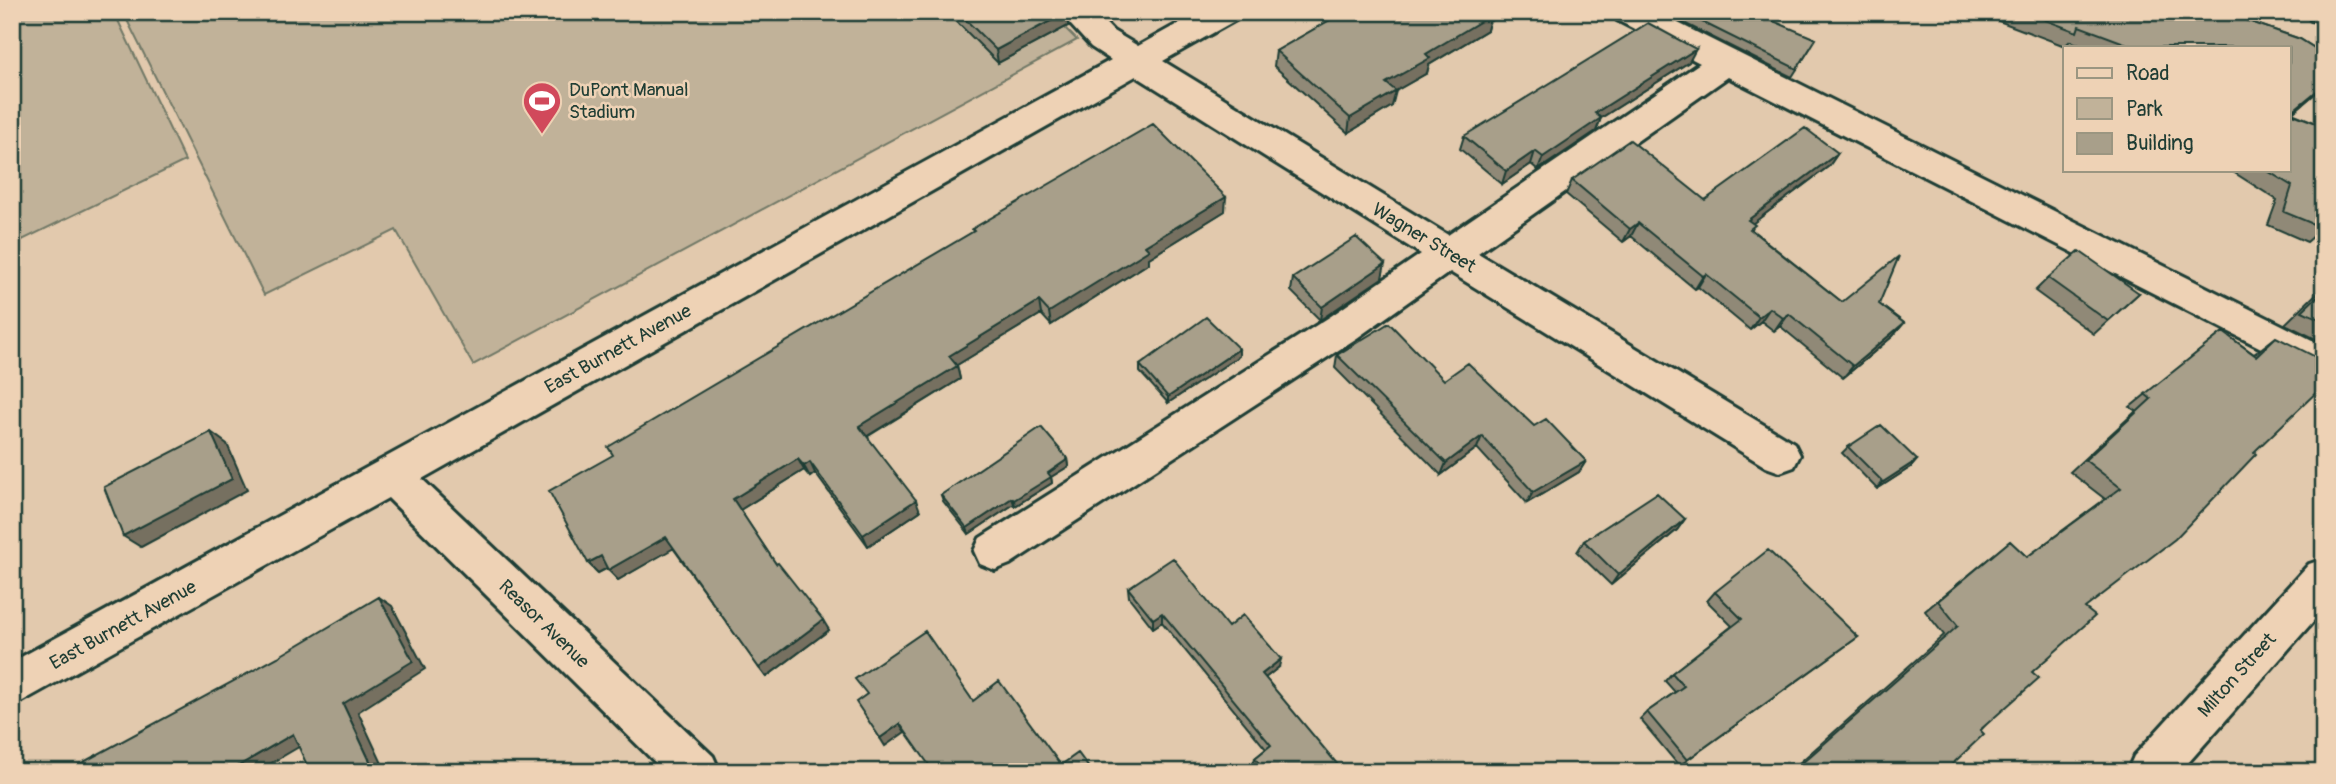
<svg xmlns="http://www.w3.org/2000/svg" width="2336" height="784" viewBox="0 0 2336 784" font-family="Pangolin,sans-serif">
	<rect width="100%" height="100%" fill="#e2c9ad"/>
	<filter id="ink" filterUnits="userSpaceOnUse"><feTurbulence type="fractalNoise" baseFrequency=".0143" numOctaves="2"/><feDisplacementMap in="SourceGraphic" scale="14" xChannelSelector="R" yChannelSelector="G"/><feConvolveMatrix kernelMatrix="1 2 1 2 8 2 1 2 1" color-interpolation-filters="sRGB"/></filter>
	<g filter="url(#ink)">
		<path fill="#c1b299" stroke="#707866" stroke-width="2" d="M 12,12 L 114,12 L 185,161 L 12,245 Z
			M 123,12 L 1049,12 L 1077,40 L 473,365 L 396,230 L 264,295 Z"/>
		<g fill="none" stroke-linecap="round" stroke-linejoin="round">
			<g stroke="#1f3d34" stroke-width="6">
				<path id="minor" d="M 1059,12 L 1095,12 L 1113,31 L 1138,46 L 1199,12 L 1241,12 L 1236,20 L 1163,61 L 1448,235 L 1700,63 L 1617,20 L 1612,12 L 1656,12 L 2324,346 L 2324,380 L 1728,77 L 1478,253 L 1794,443 L 1800,455 L 1794,467 L 1780,472 L 1766,467 L 1450,272 L 1357,338 L 1010,564 L 995,570 L 980,564 L 974,551 L 980,538 L 1331,316 L 1421,254 L 1136,76 L 422,479 L 713,756 L 720,772 L 665,772 L 388,498 L 12,707 L 12,662 L 1111,60 L 1091,47 Z
					M 2306,12 L 2324,12 L 2324,24 L 2311,20 Z
					M 2324,559 L 2324,609 L 2180,772 L 2127,772 L 2134,756 L 2309,564 Z"/>
			</g>
			<use href="#minor" fill="#eed2b5" fill-rule="evenodd"/>
		</g>
		<path fill="#908977" stroke="#1f3d34" stroke-width="2" d="M 947,12 L 1067,12 L 1068,26 L 998,63 Z
			M 1344,12 L 1505,12 L 1489,22 L 1487,30 L 1429,65 L 1427,73 L 1395,91 L 1392,106 L 1348,133 L 1274,66 L 1276,51 Z
			M 1662,12 L 1752,12 L 1811,47 L 1792,77 Z
			M 1975,12 L 2222,12 L 2300,39 L 2324,54 L 2324,86 L 2292,113 L 2324,126 L 2323,228 L 2307,242 L 2268,225 L 2277,200 L 2230,170 L 2289,170 L 2289,47 L 2085,47 L 2070,41 L 2065,46 Z
			M 1689,62 L 1601,118 L 1596,131 L 1538,170 L 1531,164 L 1502,184 L 1460,149 L 1464,136 Z
			M 1838,153 L 1829,166 L 1753,223 L 1752,230 L 1842,302 L 1879,304 L 1904,323 L 1893,336 L 1843,378 L 1780,326 L 1774,331 L 1761,321 L 1750,330 L 1698,287 L 1695,289 L 1631,236 L 1623,242 L 1566,194 L 1572,180 L 1705,200 Z
			M 1225,211 L 1149,258 L 1149,263 L 1051,325 L 1041,314 L 957,365 L 960,379 L 867,437 L 920,511 L 868,546 L 815,473 L 810,477 L 804,470 L 740,510 L 776,564 L 829,630 L 766,677 L 673,548 L 618,580 L 608,568 L 598,573 L 588,563 L 613,455 L 973,232 L 972,229 Z
			M 1293,278 L 1382,278 L 1320,320 L 1291,291 Z
			M 2048,278 L 2139,293 L 2094,334 L 2035,291 Z
			M 2324,286 L 2324,343 L 2285,324 Z
			M 2223,332 L 2254,354 L 2276,337 L 2085,608 L 2032,672 L 1944,772 L 1789,772 L 1944,635 L 1925,611 L 2010,541 L 2027,557 L 2105,499 L 2070,472 L 2136,411 L 2130,407 Z
			M 1337,355 L 1444,380 L 1534,426 L 1586,461 L 1579,472 L 1527,503 L 1477,448 L 1441,475 L 1335,368 Z
			M 1239,356 L 1168,403 L 1140,372 L 1140,365 Z
			M 1848,447 L 1917,460 L 1911,467 L 1877,489 L 1842,453 Z
			M 1068,459 L 1069,466 L 1051,477 L 1052,483 L 1015,506 L 1014,504 L 969,534 L 943,501 L 941,495 Z
			M 1685,519 L 1677,530 L 1611,585 L 1577,552 L 1584,541 Z
			M 1128,588 L 1228,627 L 1279,667 L 1265,678 L 1342,772 L 1259,772 L 1253,764 L 1255,758 L 1266,749 L 1162,622 L 1153,628 L 1129,597 Z
			M 1715,592 L 1858,637 L 1679,766 L 1640,719 L 1647,712 L 1675,692 L 1665,681 L 1672,673 L 1732,626 L 1707,601 Z"/>
		<path fill="#766f61" stroke="#1f3d34" stroke-width="2" d="M 1067,12 L 1068,26 L 998,63 L 996,50 Z
			M 1486,12 L 1505,12 L 1489,22 L 1487,30 L 1429,65 L 1427,73 L 1383,98 L 1386,83 L 1426,54 Z
			M 1696,49 L 1689,62 L 1601,118 L 1596,131 L 1538,170 L 1543,157 L 1595,113 Z
			M 2324,85 L 2324,86 L 2289,116 L 2289,115 Z
			M 1396,91 L 1392,106 L 1348,133 L 1350,118 Z
			M 1535,151 L 1531,164 L 1502,184 L 1506,171 Z
			M 1838,153 L 1829,166 L 1740,233 L 1748,220 Z
			M 1226,197 L 1225,211 L 1149,258 L 1149,263 L 1051,325 L 1049,312 L 1145,246 Z
			M 1638,223 L 1631,236 L 1623,242 L 1630,229 Z
			M 1385,264 L 1382,278 L 1320,320 L 1322,307 Z
			M 1706,274 L 1698,287 L 1695,289 L 1703,276 Z
			M 1039,301 L 1041,314 L 952,368 L 949,356 Z
			M 1770,308 L 1761,321 L 1750,330 L 1759,317 Z
			M 1789,314 L 1780,326 L 1774,331 L 1783,318 Z
			M 1904,323 L 1893,336 L 1843,378 L 1853,366 Z
			M 1239,349 L 1239,356 L 1168,403 L 1168,397 Z
			M 957,366 L 960,379 L 864,438 L 859,426 Z
			M 211,432 L 227,444 L 247,490 L 141,547 L 123,536 Z
			M 1482,436 L 1477,448 L 1441,475 L 1446,463 Z
			M 798,459 L 804,470 L 740,510 L 733,499 Z
			M 1068,459 L 1069,466 L 1051,477 L 1052,483 L 1015,506 L 1014,500 L 1048,473 Z
			M 1917,460 L 1911,467 L 1877,489 L 1883,482 Z
			M 1586,461 L 1579,472 L 1527,503 L 1533,492 Z
			M 810,462 L 815,473 L 810,477 L 804,466 Z
			M 1012,498 L 1014,504 L 969,534 L 967,528 Z
			M 916,500 L 920,511 L 868,546 L 863,535 Z
			M 1685,519 L 1677,530 L 1611,585 L 1618,575 Z
			M 666,537 L 674,548 L 618,580 L 608,570 Z
			M 601,556 L 611,566 L 598,573 L 588,563 Z
			M 379,597 L 392,606 L 425,669 L 358,712 L 386,772 L 375,772 L 343,704 Z
			M 1162,613 L 1162,622 L 1153,628 L 1153,619 Z
			M 823,620 L 829,630 L 766,677 L 759,668 Z
			M 1281,659 L 1279,667 L 1260,682 L 1262,674 Z
			M 900,724 L 905,732 L 885,746 L 880,738 Z
			M 293,734 L 309,741 L 256,772 L 228,772 Z"/>
		<path fill="#a89f8a" stroke="#1f3d34" stroke-width="2" d="M 958,12 L 1067,12 L 996,50 Z
			M 1344,12 L 1488,12 L 1491,15 L 1426,54 L 1430,58 L 1386,83 L 1396,91 L 1350,118 L 1276,51 Z
			M 1682,12 L 1752,12 L 1816,39 L 1797,69 Z
			M 2024,12 L 2222,12 L 2300,39 L 2324,54 L 2324,85 L 2290,113 L 2324,126 L 2323,228 L 2284,212 L 2292,186 L 2266,170 L 2289,170 L 2289,47 L 2135,47 L 2079,26 L 2077,32 Z
			M 1648,23 L 1696,49 L 1595,113 L 1601,118 L 1543,157 L 1535,151 L 1506,171 L 1464,136 Z
			M 1153,124 L 1226,197 L 1145,246 L 1149,250 L 1049,312 L 1039,301 L 949,356 L 957,366 L 859,426 L 916,500 L 863,535 L 810,462 L 804,466 L 798,459 L 733,499 L 776,564 L 778,563 L 823,620 L 759,668 L 666,537 L 608,570 L 601,556 L 588,563 L 549,491 L 613,455 L 608,447 L 974,231 L 972,229 L 1027,197 Z
			M 1805,128 L 1838,153 L 1748,220 L 1755,225 L 1750,229 L 1842,302 L 1899,256 L 1879,304 L 1904,323 L 1853,366 L 1789,314 L 1783,318 L 1770,308 L 1759,317 L 1706,274 L 1703,276 L 1638,223 L 1630,229 L 1572,180 L 1630,140 L 1705,200 Z
			M 1356,237 L 1385,264 L 1322,307 L 1293,278 Z
			M 2079,251 L 2139,293 L 2108,321 L 2048,278 Z
			M 2324,290 L 2324,321 L 2302,311 Z
			M 1206,317 L 1239,349 L 1168,397 L 1140,365 Z
			M 1389,323 L 1444,380 L 1468,363 L 1534,426 L 1546,419 L 1586,461 L 1533,492 L 1482,436 L 1446,463 L 1337,355 Z
			M 2223,332 L 2256,356 L 2276,337 L 2324,361 L 2324,385 L 2254,452 L 2256,454 L 2175,539 L 2085,608 L 2095,616 L 2032,672 L 2039,678 L 1980,730 L 1984,734 L 1944,772 L 1792,772 L 1958,626 L 1938,601 L 2010,541 L 2027,557 L 2121,488 L 2085,460 L 2151,399 L 2145,394 Z
			M 1881,425 L 1917,460 L 1883,482 L 1848,447 Z
			M 1041,427 L 1068,459 L 1048,473 L 1051,477 L 1014,500 L 1012,498 L 967,528 L 941,495 Z
			M 211,432 L 232,479 L 123,536 L 104,487 Z
			M 1657,493 L 1685,519 L 1618,575 L 1584,541 Z
			M 1768,550 L 1858,637 L 1687,760 L 1647,712 L 1684,686 L 1672,673 L 1742,619 L 1715,592 Z
			M 1173,558 L 1228,627 L 1243,615 L 1281,659 L 1262,674 L 1343,771 L 1342,772 L 1266,772 L 1255,758 L 1271,745 L 1162,613 L 1153,619 L 1128,588 Z
			M 379,597 L 413,661 L 343,704 L 375,772 L 310,772 L 293,734 L 228,772 L 78,772 L 76,766 L 278,657 Z
			M 925,631 L 973,701 L 999,681 L 1061,765 L 1078,753 L 1092,772 L 934,772 L 900,724 L 880,738 L 856,702 L 867,694 L 855,679 Z"/>
	</g>
	<defs>
		<g id="stadium-pin" transform="scale(2.0125)"><path d="M0 17L-7.5 6A9.5 9.5 0 1 1 7.5 6Z" fill="#d1495b" stroke="#eed2b5"/><path d="M0-5a6.5 5 0 1 0 0 10a6.5 5 0 1 0 0-10ZM-3.5-1.8h7v3.6h-7Z" fill="#fff"/></g>
	</defs>
	<g fill-rule="evenodd">
		<use href="#stadium-pin" x="542" y="101"/>
	</g>
	<g text-anchor="middle" dominant-baseline="central" stroke-width="5" stroke-linejoin="round" paint-order="stroke">
		<g font-size="19" fill="#1f3d34" stroke="#eed2b5" text-anchor="start">
			<text x="569" y="90">DuPont Manual<tspan x="569" dy="22">Stadium</tspan></text>
		</g>
		<g font-size="19" fill="#1f3d34" stroke="#eed2b5">
			<text transform="translate(1424 238) rotate(31)">Wagner Street</text>
			<text transform="translate(618 349) rotate(-29)">East Burnett Avenue</text>
			<text transform="translate(544 624) rotate(44)">Reasor Avenue</text>
			<text transform="translate(123 625) rotate(-29)">East Burnett Avenue</text>
			<text transform="translate(2237 675) rotate(-48)">Milton Street</text>
		</g>
	</g>
	<rect width="2336" height="784" fill="none" stroke="#eed2b5" stroke-width="42"/>
	<rect x="21" y="21" width="2294" height="742" fill="none" stroke="#1f3d34" stroke-width="2.5" filter="url(#ink)"/>
	<rect x="2063" y="46" width="228" height="126" fill="#eed2b5" stroke="#9b9681" stroke-width="2"/>
	<rect x="2077" y="68" width="35" height="10" fill="#eed2b5" stroke="#9b9681" stroke-width="2"/>
	<text x="2126" y="80" font-size="21" fill="#1f3d34">Road</text>
	<rect x="2077" y="98" width="35" height="21" fill="#c1b299" stroke="#9b9681" stroke-width="2"/>
	<text x="2126" y="116" font-size="21" fill="#1f3d34">Park</text>
	<rect x="2077" y="133" width="35" height="21" fill="#a89f8a" stroke="#9b9681" stroke-width="2"/>
	<text x="2126" y="150" font-size="21" fill="#1f3d34">Building</text>
</svg>
